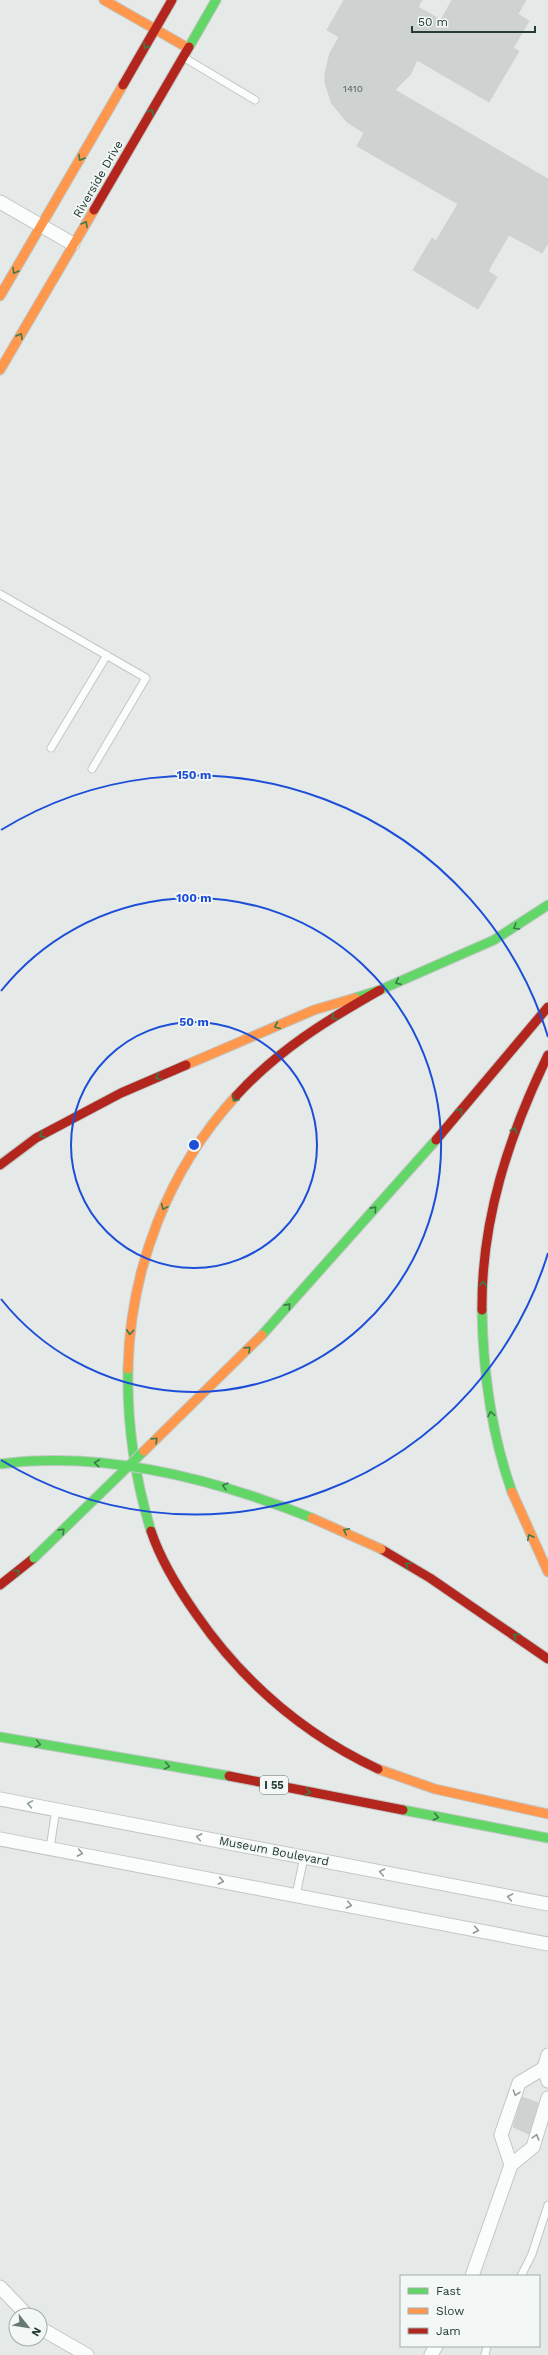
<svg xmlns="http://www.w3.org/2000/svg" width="548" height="2355" viewBox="0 0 548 2355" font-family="'Work Sans',sans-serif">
	<rect width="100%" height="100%" fill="#e5eae8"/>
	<path fill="#ced2d0" stroke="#cdd3d0" d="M 344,0 L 422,0 L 418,7 L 441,20 L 452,0 L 526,0 L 518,14 L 529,21 L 513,48 L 519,51 L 489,102 L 417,60 L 410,75 L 395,90 L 548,179 L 548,243 L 542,253 L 509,235 L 488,271 L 497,277 L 478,309 L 413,270 L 432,238 L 436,241 L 458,204 L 357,146 L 364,133 L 347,122 L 332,104 L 325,83 L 325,73 L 330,53 L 339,37 L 327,30 Z
		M 522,2097 L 538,2103 L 529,2134 L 513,2127 Z"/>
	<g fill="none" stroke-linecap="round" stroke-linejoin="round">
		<g stroke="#c2c7c5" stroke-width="9">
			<path id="lane" d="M 183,57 L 255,100
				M 0,594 L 146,678 L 92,769
				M 51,748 L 107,655
				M 50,1848 L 56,1809
				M 296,1895 L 304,1857
				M 521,2276 L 532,2254 L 548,2205
				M 485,2355 L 487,2346"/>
		</g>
		<g stroke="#c2c7c5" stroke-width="15">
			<path id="street" d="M 0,202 L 73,244
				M 0,1799 L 548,1904
				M 0,1839 L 548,1944
				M 548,2055 L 544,2068 L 548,2081
				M 511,2165 L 501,2135 L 519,2083 L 544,2068
				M 472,2276 L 511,2165 L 533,2147 L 548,2098
				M 0,2287 L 27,2315
				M 40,2328 L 87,2355
				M 431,2355 L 436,2346"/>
		</g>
		<g stroke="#c1c7c5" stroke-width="11">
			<path id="fast" d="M 189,47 L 216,0
				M 355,998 L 380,990 L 494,940 L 548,905
				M 482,1310 C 483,1372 491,1433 512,1492
				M 262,1335 L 436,1140
				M 128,1369 C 127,1423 135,1479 151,1531
				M 0,1737 L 229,1776
				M 403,1810 L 548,1838"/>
		</g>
		<g stroke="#c1c7c5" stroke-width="11">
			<path id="slow" d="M 104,0 L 188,48
				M 0,296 L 123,85
				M 0,370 L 94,210
				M 186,1065 L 314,1010 L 355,998
				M 128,1369 C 130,1269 168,1170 236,1096
				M 512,1492 L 548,1572
				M 378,1769 L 435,1789 L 548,1814"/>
		</g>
		<g stroke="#c1c7c5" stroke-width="11">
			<path id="jam" d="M 123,85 L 172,0
				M 94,210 L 189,47
				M 236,1096 C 278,1050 327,1020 380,990
				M 436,1140 L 548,1007
				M 0,1165 L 36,1138 L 121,1093 L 186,1065
				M 482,1310 C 481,1220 509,1135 548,1055
				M 151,1531 C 161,1561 177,1587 196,1614 C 243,1682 303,1734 378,1769
				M 381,1549 L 430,1578 L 548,1659
				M 0,1585 L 34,1558
				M 229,1776 L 403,1810"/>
		</g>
		<use href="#lane" stroke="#fbfcfc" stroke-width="7"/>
		<use href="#street" stroke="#fbfcfc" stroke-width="13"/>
		<use href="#fast" stroke="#63d668" stroke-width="9"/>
		<use href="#slow" stroke="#ff974d" stroke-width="9"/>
		<use href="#jam" stroke="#b3261e" stroke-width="9"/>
		<g stroke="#c1c9c7" stroke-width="11" stroke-linecap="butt">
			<path id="fast-bridge" d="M 0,1464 C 105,1450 215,1479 312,1518
				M 34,1558 L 144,1451"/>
		</g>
		<g stroke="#c1c9c7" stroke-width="11" stroke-linecap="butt">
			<path id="slow-bridge" d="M 144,1451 L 262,1335
				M 312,1518 L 381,1549"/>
		</g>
		<use href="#fast-bridge" stroke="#63d668" stroke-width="9"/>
		<use href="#slow-bridge" stroke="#ff974d" stroke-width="9"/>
	</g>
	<defs><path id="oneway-chevron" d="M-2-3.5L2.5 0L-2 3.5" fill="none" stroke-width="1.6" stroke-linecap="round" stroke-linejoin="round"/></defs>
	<g stroke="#3d7a49">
		<use href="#oneway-chevron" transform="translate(146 46) rotate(120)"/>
		<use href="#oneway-chevron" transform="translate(151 112) rotate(-60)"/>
		<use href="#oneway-chevron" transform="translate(81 158) rotate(120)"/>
		<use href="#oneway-chevron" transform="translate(85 224) rotate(-60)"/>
		<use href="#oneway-chevron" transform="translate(15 271) rotate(121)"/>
		<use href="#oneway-chevron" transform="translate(20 336) rotate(-60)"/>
		<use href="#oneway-chevron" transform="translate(516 927) rotate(149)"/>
		<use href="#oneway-chevron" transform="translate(398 982) rotate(156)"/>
		<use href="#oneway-chevron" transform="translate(334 1017) rotate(149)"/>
		<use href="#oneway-chevron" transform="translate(277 1026) rotate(157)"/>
		<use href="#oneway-chevron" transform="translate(158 1077) rotate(157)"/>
		<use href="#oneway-chevron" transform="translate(235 1099) rotate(131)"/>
		<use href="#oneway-chevron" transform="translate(460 1111) rotate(-50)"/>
		<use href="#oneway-chevron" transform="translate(514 1130) rotate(-69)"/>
		<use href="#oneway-chevron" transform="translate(42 1135) rotate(152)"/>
		<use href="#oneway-chevron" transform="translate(164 1207) rotate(114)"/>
		<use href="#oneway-chevron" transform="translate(374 1209) rotate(-48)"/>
		<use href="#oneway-chevron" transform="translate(483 1284) rotate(-86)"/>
		<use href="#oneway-chevron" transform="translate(288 1306) rotate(-48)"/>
		<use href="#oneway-chevron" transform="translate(130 1332) rotate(94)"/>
		<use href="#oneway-chevron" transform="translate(248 1349) rotate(-44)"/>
		<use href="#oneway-chevron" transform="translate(491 1414) rotate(-101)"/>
		<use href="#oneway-chevron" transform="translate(155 1440) rotate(-44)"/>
		<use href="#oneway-chevron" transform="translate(97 1463) rotate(-174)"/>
		<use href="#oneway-chevron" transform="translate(225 1486) rotate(-164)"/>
		<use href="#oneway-chevron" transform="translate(62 1531) rotate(-44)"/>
		<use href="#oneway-chevron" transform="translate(346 1531) rotate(-154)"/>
		<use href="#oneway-chevron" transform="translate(530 1537) rotate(-116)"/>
		<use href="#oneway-chevron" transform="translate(408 1565) rotate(-149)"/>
		<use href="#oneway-chevron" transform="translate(17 1572) rotate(-38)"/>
		<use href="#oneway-chevron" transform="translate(516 1636) rotate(-144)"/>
		<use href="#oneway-chevron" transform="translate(38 1744) rotate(10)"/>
		<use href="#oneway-chevron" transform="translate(167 1766) rotate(10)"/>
		<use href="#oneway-chevron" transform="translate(308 1792) rotate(11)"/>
		<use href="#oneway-chevron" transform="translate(436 1817) rotate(11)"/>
	</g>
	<g stroke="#8f9c98">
		<use href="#oneway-chevron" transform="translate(30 1804) rotate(-170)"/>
		<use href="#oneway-chevron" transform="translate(199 1837) rotate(-169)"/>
		<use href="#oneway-chevron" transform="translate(80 1853) rotate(11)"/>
		<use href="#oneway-chevron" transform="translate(382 1872) rotate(-169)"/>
		<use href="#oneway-chevron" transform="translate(221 1881) rotate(11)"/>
		<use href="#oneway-chevron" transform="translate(510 1897) rotate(-169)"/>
		<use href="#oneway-chevron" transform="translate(349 1905) rotate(11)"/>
		<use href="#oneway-chevron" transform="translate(476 1930) rotate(11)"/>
		<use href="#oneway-chevron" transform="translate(516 2093) rotate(109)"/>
		<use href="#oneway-chevron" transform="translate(536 2137) rotate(-73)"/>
	</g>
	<g fill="none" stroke="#1d4ed8" stroke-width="2">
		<circle cx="194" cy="1145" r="123"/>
		<path d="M1 991A247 247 0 1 1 1 1299"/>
		<path d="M548 1253A370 370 0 0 1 1 1460M1 830A370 370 0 0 1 548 1037"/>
	</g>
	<g text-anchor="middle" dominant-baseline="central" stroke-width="3.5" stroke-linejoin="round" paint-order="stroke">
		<g font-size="10" fill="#4e625c">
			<text x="353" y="88">1410</text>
		</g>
		<rect fill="#f3f8f6" stroke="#61746f" stroke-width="1" x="260" y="1776" width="28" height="18" rx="3"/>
		<g font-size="11" font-weight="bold" fill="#233c35">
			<text x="274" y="1785">I 55</text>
		</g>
		<g font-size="12" fill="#233c35" stroke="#f3f8f6">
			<text transform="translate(98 179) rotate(-60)">Riverside Drive</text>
			<text transform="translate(274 1851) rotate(11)">Museum Boulevard</text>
		</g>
	</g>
	<circle cx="194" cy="1145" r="6" fill="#1d4ed8" stroke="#f3f8f6" stroke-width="2"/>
	<g font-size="12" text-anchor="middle" font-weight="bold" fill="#1d4ed8" stroke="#f3f8f6" stroke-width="3.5" stroke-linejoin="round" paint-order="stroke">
		<text x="194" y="779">150 m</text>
		<text x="194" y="902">100 m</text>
		<text x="194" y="1026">50 m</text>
	</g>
	<rect x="400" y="2275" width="140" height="72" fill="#f3f8f6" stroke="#a0ada9"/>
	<rect x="408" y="2288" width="20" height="6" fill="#63d668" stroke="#a0ada9"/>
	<text x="436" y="2295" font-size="12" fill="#233c35">Fast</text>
	<rect x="408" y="2308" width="20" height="6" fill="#ff974d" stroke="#a0ada9"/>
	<text x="436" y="2315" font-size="12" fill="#233c35">Slow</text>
	<rect x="408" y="2328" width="20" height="6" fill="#b3261e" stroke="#a0ada9"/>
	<text x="436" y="2335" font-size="12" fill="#233c35">Jam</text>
	<g transform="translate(28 2327) rotate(120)"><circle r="19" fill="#f3f8f6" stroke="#a0ada9"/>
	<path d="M0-3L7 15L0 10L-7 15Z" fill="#677974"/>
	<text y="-6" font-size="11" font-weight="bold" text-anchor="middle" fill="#233c35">N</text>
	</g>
	<path d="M412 26v6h123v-6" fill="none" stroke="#233c35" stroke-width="2"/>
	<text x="418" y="26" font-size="12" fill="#233c35" stroke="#f3f8f6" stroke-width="3" paint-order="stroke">50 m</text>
</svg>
